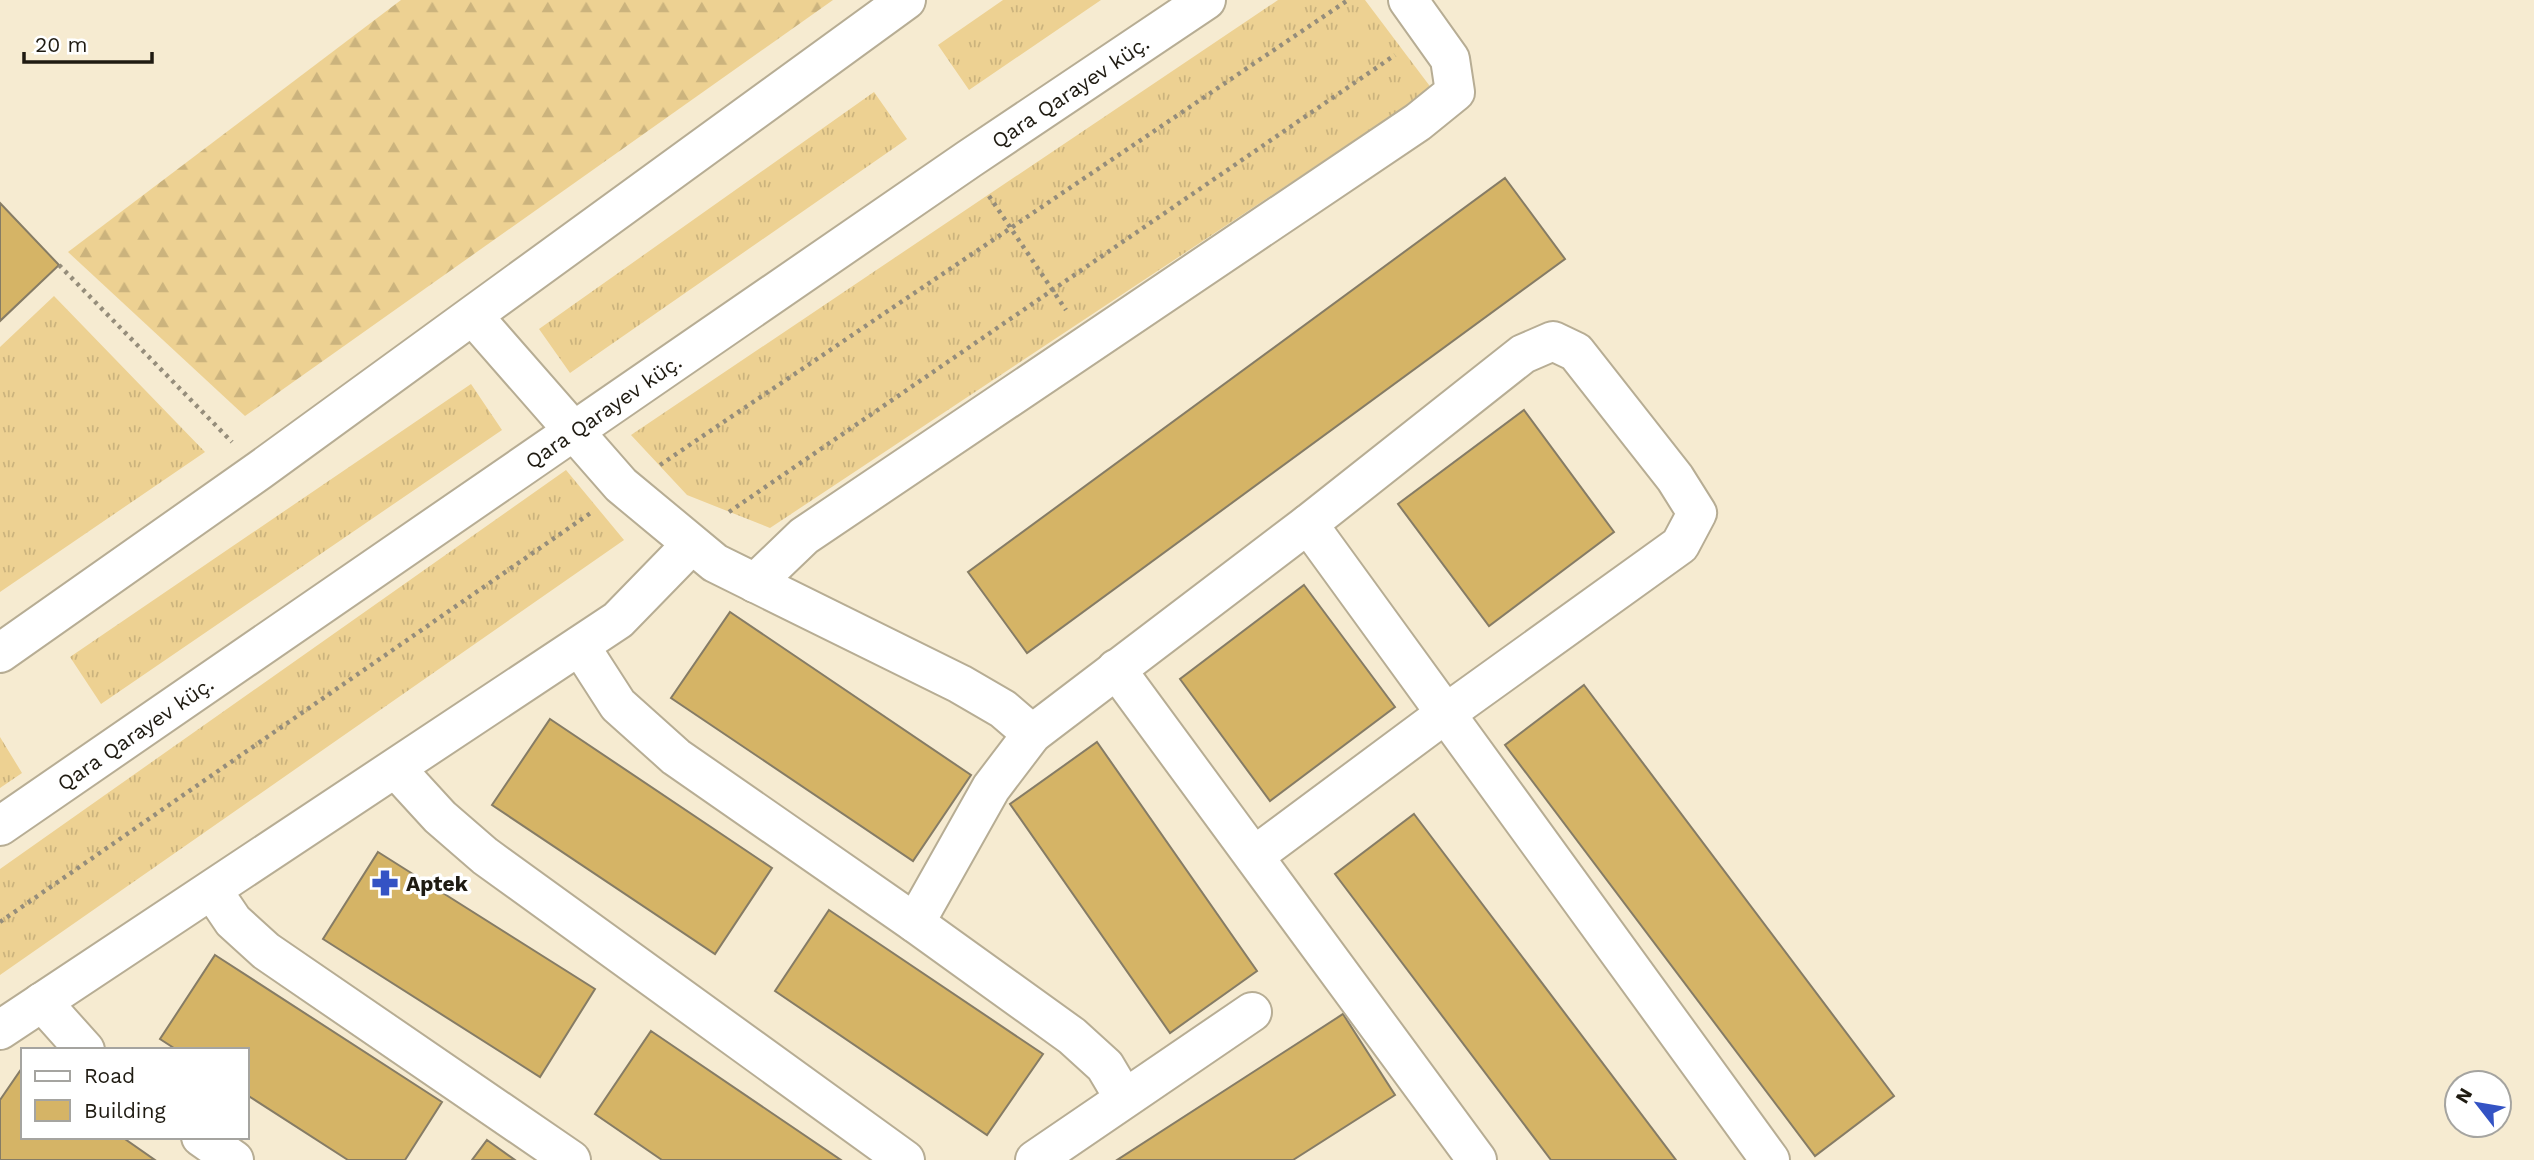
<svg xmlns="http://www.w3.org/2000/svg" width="2534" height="1160" viewBox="0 0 2534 1160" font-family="'Work Sans',sans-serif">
	<defs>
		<pattern id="grass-tufts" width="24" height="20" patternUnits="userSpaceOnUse" patternTransform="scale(1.75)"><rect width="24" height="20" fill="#edd192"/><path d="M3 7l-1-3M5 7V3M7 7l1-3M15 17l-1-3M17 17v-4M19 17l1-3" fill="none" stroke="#cbb37d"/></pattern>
		<pattern id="forest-firs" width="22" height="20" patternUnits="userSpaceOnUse" patternTransform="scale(1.75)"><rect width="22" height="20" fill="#edd192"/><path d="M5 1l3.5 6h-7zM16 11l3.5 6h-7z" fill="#cbb37d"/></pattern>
	</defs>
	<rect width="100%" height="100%" fill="#f6ebd1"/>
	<path fill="url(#grass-tufts)" d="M 1003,0 L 1101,0 L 969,90 L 938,45 Z
		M 1278,0 L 1365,0 L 1432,89 L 770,528 L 687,495 L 631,435 Z
		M 874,92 L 907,139 L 570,373 L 539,329 Z
		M 54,296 L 205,452 L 0,592 L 0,347 Z
		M 471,384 L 502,430 L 101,704 L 70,657 Z
		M 566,470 L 624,540 L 0,975 L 0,869 Z
		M 0,737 L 22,773 L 0,788 Z"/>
	<path fill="url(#forest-firs)" d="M 401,0 L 833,0 L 245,416 L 68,252 Z"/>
	<path fill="#d5b466" stroke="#867c65" stroke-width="2" d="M 1505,178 L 1565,259 L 1027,653 L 968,572 Z
		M 0,203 L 59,265 L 0,321 Z
		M 1524,410 L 1614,532 L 1489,626 L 1398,504 Z
		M 1304,585 L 1395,707 L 1270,801 L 1180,679 Z
		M 730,612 L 971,775 L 913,861 L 671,698 Z
		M 1584,685 L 1894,1096 L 1815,1156 L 1505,745 Z
		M 550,719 L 772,868 L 715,954 L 492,805 Z
		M 1097,742 L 1257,971 L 1170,1033 L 1010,804 Z
		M 1414,814 L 1676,1160 L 1551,1160 L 1335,874 Z
		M 378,852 L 595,989 L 540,1077 L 323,939 Z
		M 829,910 L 1043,1054 L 987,1135 L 775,991 Z
		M 215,955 L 442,1102 L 405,1160 L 348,1160 L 247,1095 L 247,1050 L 177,1050 L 160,1039 Z
		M 1343,1014 L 1395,1095 L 1293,1160 L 1117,1160 Z
		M 651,1031 L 841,1160 L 662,1160 L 595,1114 Z
		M 22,1068 L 23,1137 L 122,1137 L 155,1160 L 0,1160 L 0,1100 Z
		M 487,1140 L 515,1160 L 472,1160 Z"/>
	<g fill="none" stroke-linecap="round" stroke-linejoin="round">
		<g stroke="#b7ad94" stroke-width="42">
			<g id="minor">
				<path d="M 473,316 L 621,485 L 715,563 L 960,684 L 1003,709 L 1032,734"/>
				<path d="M 1308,524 L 1770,1160"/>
				<path d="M 755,583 L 804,536 L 1418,122 L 1455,92 L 1450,59 L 1408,0"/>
				<path d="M 580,646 L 618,705 L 676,757 L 915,923 L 1072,1036 L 1105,1066 L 1124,1098"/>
				<path d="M 0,653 L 260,470 L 906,0"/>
				<path d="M 1116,669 L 1477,1160"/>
				<path d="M 396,769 L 440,817 L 485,856 L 905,1160"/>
				<path id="s1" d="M 0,826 L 969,159 L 1206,0"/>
				<path d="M 212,890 L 233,921 L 266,951 L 571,1160"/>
				<path d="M 915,923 L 991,788 L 1032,734 L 1308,524 L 1523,354 L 1553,341 L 1576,352 L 1675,478 L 1697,513 L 1680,545 L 1445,714 L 1254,856"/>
				<path d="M 42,1002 L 85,1050"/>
				<path d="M 0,1030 L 618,620 L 691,545"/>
				<path d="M 201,1137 L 234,1160"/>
				<path d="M 1035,1160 L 1252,1012"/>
			</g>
		</g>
		<path stroke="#958d7b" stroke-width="4.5" stroke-dasharray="3.5 5" stroke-linecap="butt" d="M 989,196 L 1066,310
			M 59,265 L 232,442
			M 660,465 L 1348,0
			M 729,512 L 1395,55
			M 0,922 L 592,512"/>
		<use href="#minor" stroke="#fff" stroke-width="38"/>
	</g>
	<defs>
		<g id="pharmacy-bare" transform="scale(2.1)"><path d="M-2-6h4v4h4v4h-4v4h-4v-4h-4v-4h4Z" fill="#3453c4" stroke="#fff" stroke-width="2.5" paint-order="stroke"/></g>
	</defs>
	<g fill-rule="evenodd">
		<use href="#pharmacy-bare" x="385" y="883"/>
	</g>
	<g text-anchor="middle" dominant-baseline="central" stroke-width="7" stroke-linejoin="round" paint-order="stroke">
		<g font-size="21" fill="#1f1b12" stroke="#fff">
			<text stroke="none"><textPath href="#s1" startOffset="1298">Qara Qarayev küç.</textPath></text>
			<text stroke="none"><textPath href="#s1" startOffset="732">Qara Qarayev küç.</textPath></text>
			<text stroke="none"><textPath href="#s1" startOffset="164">Qara Qarayev küç.</textPath></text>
		</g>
		<g font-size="21" font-weight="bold" fill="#1f1b12" stroke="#fff" text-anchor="start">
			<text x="406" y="883">Aptek</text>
		</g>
	</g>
	<rect x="21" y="1048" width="228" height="91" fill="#ffffff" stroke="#a5a4a0" stroke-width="2"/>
	<rect x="35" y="1071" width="35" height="10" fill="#ffffff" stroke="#a5a4a0" stroke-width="2"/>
	<text x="84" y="1083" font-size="21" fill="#1f1b12">Road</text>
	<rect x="35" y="1100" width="35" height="21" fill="#d5b466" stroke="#a5a4a0" stroke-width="2"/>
	<text x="84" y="1118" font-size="21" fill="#1f1b12">Building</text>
	<g transform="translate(2478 1104) rotate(301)"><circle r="33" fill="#ffffff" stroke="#a5a4a0" stroke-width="2"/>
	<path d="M0-5L12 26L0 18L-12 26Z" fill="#3453c4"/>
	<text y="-10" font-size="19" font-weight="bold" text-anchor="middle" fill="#1f1b12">N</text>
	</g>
	<path d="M24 52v10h128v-10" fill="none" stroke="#1f1b12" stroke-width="3.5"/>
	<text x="35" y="52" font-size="21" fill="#1f1b12" stroke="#ffffff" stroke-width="5" paint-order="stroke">20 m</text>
</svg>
